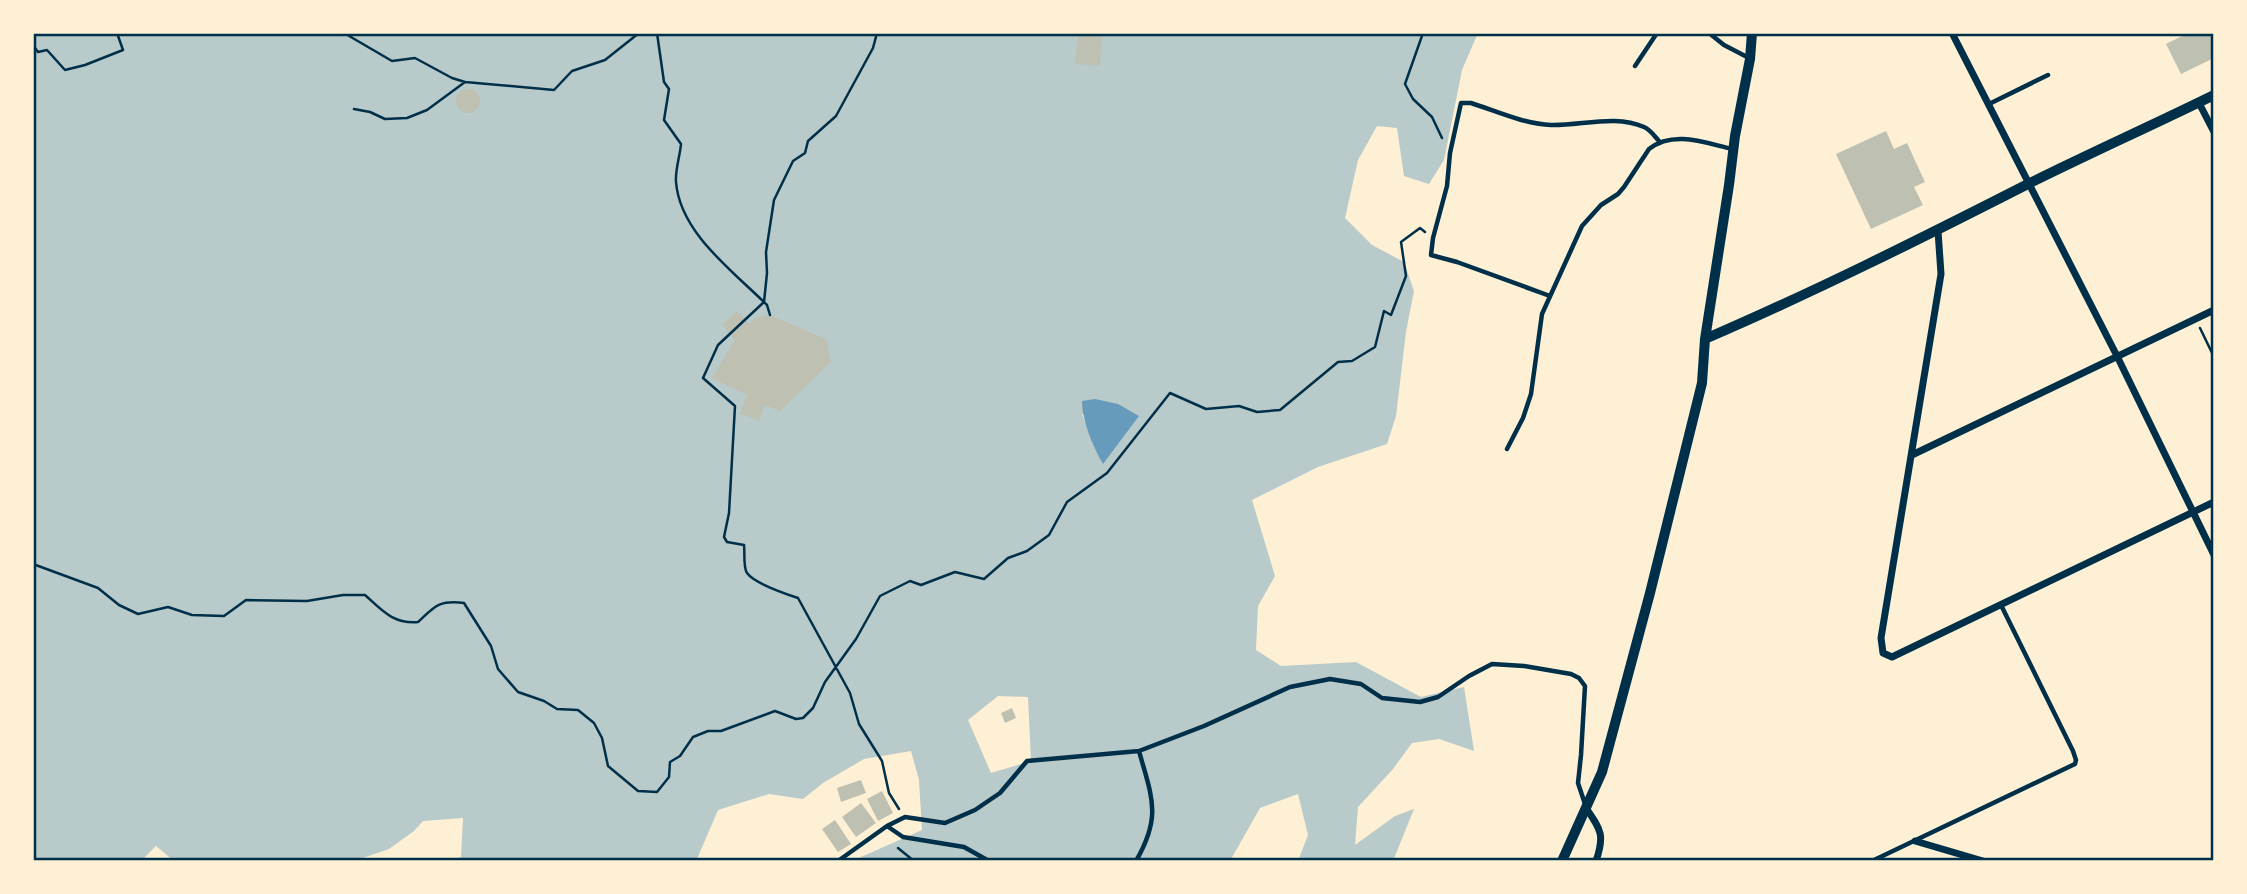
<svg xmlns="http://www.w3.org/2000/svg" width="2247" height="894" viewBox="0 0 2247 894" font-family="'Public Sans',sans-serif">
	<rect width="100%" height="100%" fill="#fdf0d5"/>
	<path fill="#b9caca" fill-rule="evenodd" d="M 33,33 L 1478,33 L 1462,70 L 1444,160 L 1429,184 L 1404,176 L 1397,128 L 1377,126 L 1358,160 L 1345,218 L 1372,245 L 1404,262 L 1414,291 L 1406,332 L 1396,416 L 1387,444 L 1318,467 L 1252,500 L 1275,576 L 1258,606 L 1256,650 L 1281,666 L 1356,662 L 1421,697 L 1464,687 L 1474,751 L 1439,739 L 1412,743 L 1393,769 L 1358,807 L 1355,845 L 1395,816 L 1414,809 L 1393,861 L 1298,861 L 1308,835 L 1298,794 L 1260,808 L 1230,861 L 852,861 L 922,830 L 919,780 L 911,751 L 864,759 L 823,783 L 803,799 L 769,794 L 718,810 L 697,859 L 692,861 L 443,861 L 461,857 L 463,818 L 423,821 L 414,831 L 389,849 L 354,861 L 174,861 L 156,846 L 145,857 L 145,861 L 33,861 ZM 1082,414 L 1138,416 L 1095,449 ZM 998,696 L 1028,697 L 1031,761 L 991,773 L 968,720 Z"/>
	<path fill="#669bbc" d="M 1095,399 L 1118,404 L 1139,416 L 1103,464 C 1093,447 1082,421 1082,401 Z"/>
	<path fill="#bec0b2" d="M 1078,33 L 1102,33 L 1100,66 L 1075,64 Z
		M 2188,33 L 2214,33 L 2214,58 L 2181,74 L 2166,44 Z
		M456 101a12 12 0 1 1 24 0a12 12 0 1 1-24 0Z
		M 1886,131 L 1894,149 L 1907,143 L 1925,182 L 1914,187 L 1923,205 L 1871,229 L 1836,154 Z
		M 737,311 L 749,324 L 755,318 L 770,315 L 826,339 L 831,362 L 780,411 L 765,405 L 759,421 L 740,413 L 747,395 L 712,378 L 735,340 L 722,325 Z
		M 1012,708 L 1016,718 L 1005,723 L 1001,713 Z
		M 861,780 L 866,793 L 841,802 L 837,788 Z
		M 882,791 L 893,813 L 878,821 L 867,799 Z
		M 861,803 L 876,823 L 856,837 L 842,817 Z
		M 835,820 L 851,844 L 838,852 L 822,829 Z"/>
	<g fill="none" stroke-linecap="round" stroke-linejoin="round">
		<path stroke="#003049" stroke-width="2.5" d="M 344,33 L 392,61 L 415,58 L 452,78 L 465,82 L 554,90 L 572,71 L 605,60 L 639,33
			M 657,33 L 664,82 L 669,89 L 664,120 L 681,144 C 680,156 675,170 676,182 C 680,233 733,271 767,305 L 770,315
			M 877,33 L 873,48 L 836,116 L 808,141 L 805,153 L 793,161 L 774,200 L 766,252 L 767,273 L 764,302 L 718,345 L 703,378 L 735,406 L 729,513 L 724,537 L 727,542 L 744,545 C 745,553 743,567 747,573 C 754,583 786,594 798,598 L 850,693 L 859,724 L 882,761 L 889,793 L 899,809
			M 1423,33 L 1405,84 L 1413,99 L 1432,117 L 1442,138
			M 33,45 L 38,52 L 47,50 L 65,70 L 85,65 L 123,50 L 117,33
			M 354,109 L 370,112 L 385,119 L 407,118 L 427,110 L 465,82
			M 2200,328 L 2214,357
			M 33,564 L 98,588 L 119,605 L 138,614 L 168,607 L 192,615 L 224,616 L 246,600 L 307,601 L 343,595 L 365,595 C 383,611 393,624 418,622 C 435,606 439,600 464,603 L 491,646 L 498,669 L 518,692 L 544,701 L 557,709 L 578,710 L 594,723 L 602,738 L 608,766 L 638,791 L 657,792 L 669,777 L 670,762 L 680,756 L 693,737 L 708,731 L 721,731 L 775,711 L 796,719 L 803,718 L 813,708 L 825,682 L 856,639 L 880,596 L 910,581 L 921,585 L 955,572 L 984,579 L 1008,558 L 1027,551 L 1049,535 L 1067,502 L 1107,473 L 1170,393 L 1206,409 L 1239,406 L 1257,412 L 1280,410 L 1338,362 L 1352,361 L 1375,347 L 1384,311 L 1391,315 L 1406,276 L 1401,242 L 1420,228 L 1425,232
			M 898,848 L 914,861"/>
		<path stroke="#003049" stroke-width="4.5" d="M 1709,33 L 1724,45 L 1749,58
			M 1635,66 L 1657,33
			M 1989,104 L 2048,75
			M 1550,296 L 1457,262 L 1431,255 L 1433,238 L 1447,186 L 1450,153 L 1461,103 L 1471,103 C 1496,111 1524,124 1551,125 C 1580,126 1616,114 1644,127 C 1651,130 1655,137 1660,142
			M 1507,449 L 1523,418 L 1531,394 L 1542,314 L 1582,226 L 1601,205 L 1618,194 L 1624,187 L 1649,149 C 1674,130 1705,143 1732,149
			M 887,826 L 903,837 L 964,847 L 989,861
			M 838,861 L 887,826 L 905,817 L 945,823 L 975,810 L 1000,793 L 1027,761 L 1139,751 L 1204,726 L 1290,687 L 1330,679 L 1361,684 L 1382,698 L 1420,702 L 1438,697 L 1469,676 L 1492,664 L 1524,666 L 1571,674 L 1579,678 L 1585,686 L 1581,755 L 1578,783 L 1585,804
			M 1136,861 C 1162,816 1152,798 1139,751
			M 1872,861 L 2075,764 L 2076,760 L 2073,751 L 2001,605"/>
		<path stroke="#003049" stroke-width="7" d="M 1952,33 L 2117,356 L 2214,555
			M 2199,103 L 2214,132
			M 1938,231 L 1941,274 L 1881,638 L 1883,653 L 1892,657 L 2214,502
			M 1912,455 L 2214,310
			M 1586,808 C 1601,830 1605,835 1596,861
			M 1915,841 L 1983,861"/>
		<path stroke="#003049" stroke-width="10" d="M 1705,339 C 1814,292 1920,239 2026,185 C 2088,154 2151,126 2214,95
			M 1562,861 L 1602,772 L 1650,593 L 1702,383 L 1705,339 L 1729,185 L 1735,136 L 1750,59 L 1752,33"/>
	</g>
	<rect width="2247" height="894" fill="none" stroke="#fdf0d5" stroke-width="70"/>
	<rect x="35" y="35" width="2177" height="824" fill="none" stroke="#003049" stroke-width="2.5"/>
</svg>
